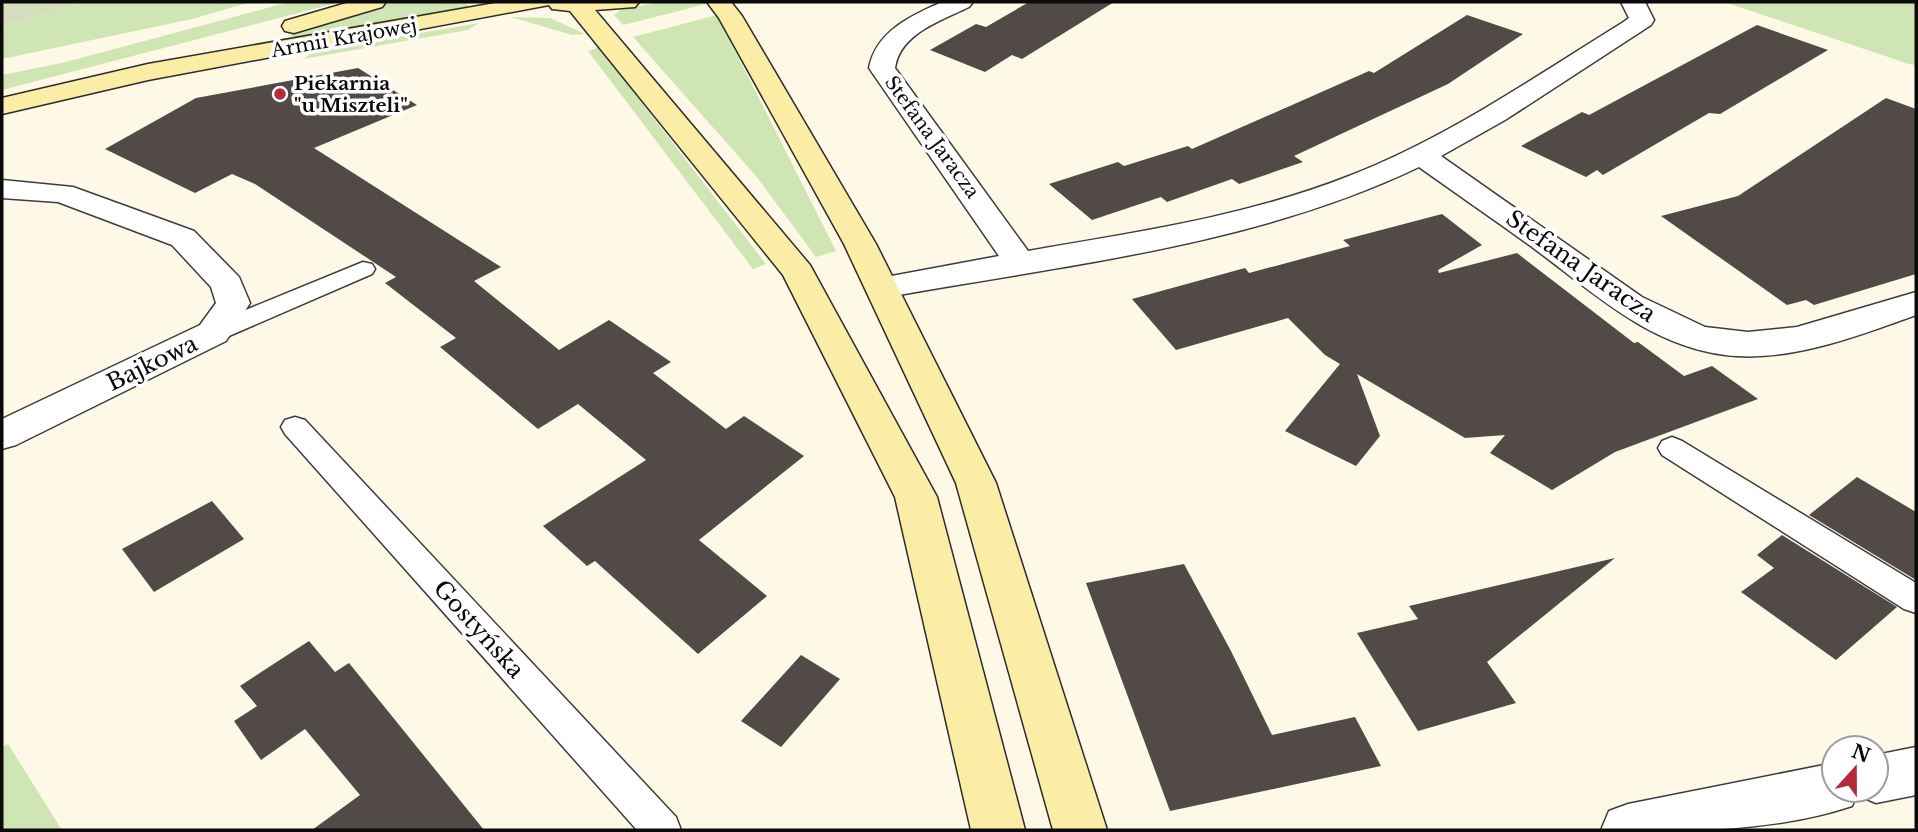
<svg xmlns="http://www.w3.org/2000/svg" width="1918" height="832" viewBox="0 0 1918 832" font-family="'Libre Baskerville',serif">
	<rect width="100%" height="100%" fill="#fef8e7"/>
	<path fill="#d0e5b4" d="M 84,2 L 251,2 L 192,19 L 2,59 L 2,26 Z
		M 289,2 L 341,2 L 2,90 L 2,75 L 66,62 Z
		M 395,2 L 465,2 L 470,8 L 295,37 L 289,35 Z
		M 662,2 L 710,3 L 623,25 L 614,15 L 622,9 Z
		M 1724,2 L 1916,2 L 1916,65 L 1909,64 Z
		M 717,15 L 836,251 L 816,257 L 756,176 L 633,37 Z
		M 511,17 L 550,18 L 585,34 L 572,35 Z
		M 479,23 L 468,30 L 303,59 L 316,51 Z
		M 599,47 L 766,264 L 753,269 L 588,51 Z
		M 8,744 L 62,830 L 2,830 L 2,747 Z"/>
	<path fill="#d4ddbc" d="M 2,2 L 84,2 L 2,26 Z"/>
	<path fill="#524a47" d="M 1029,2 L 1114,2 L 1022,59 L 1012,55 L 985,72 L 930,50 L 976,24 L 986,27 Z
		M 1467,15 L 1523,34 L 1448,84 L 1294,156 L 1303,162 L 1239,184 L 1232,179 L 1167,202 L 1161,197 L 1092,220 L 1049,184 L 1118,162 L 1124,166 L 1188,146 L 1192,149 L 1369,71 L 1374,73 Z
		M 1757,25 L 1828,50 L 1720,114 L 1709,113 L 1603,175 L 1597,170 L 1586,177 L 1521,146 L 1582,112 L 1589,115 Z
		M 358,68 L 417,105 L 314,148 L 501,267 L 474,281 L 559,350 L 609,320 L 671,362 L 653,373 L 726,429 L 744,416 L 804,456 L 699,540 L 767,596 L 698,654 L 595,561 L 587,566 L 543,526 L 646,460 L 578,404 L 538,429 L 440,347 L 456,338 L 385,283 L 396,277 L 255,184 L 232,174 L 195,193 L 105,149 L 196,98 Z
		M 1886,98 L 1916,109 L 1916,274 L 1814,305 L 1806,300 L 1787,305 L 1661,216 L 1738,196 Z
		M 1442,214 L 1482,245 L 1438,270 L 1439,273 L 1517,253 L 1634,343 L 1638,342 L 1684,376 L 1712,366 L 1758,399 L 1615,452 L 1552,490 L 1490,453 L 1505,435 L 1465,438 L 1357,374 L 1380,436 L 1356,466 L 1285,431 L 1340,364 L 1325,355 L 1288,318 L 1176,350 L 1132,299 L 1245,268 L 1249,273 L 1350,246 L 1343,240 Z
		M 1857,477 L 1916,512 L 1916,580 L 1809,515 Z
		M 212,501 L 244,539 L 154,592 L 122,549 Z
		M 1782,535 L 1897,607 L 1836,660 L 1741,592 L 1774,568 L 1757,555 Z
		M 1615,558 L 1487,662 L 1516,703 L 1418,731 L 1357,633 L 1418,619 L 1409,606 Z
		M 1184,564 L 1231,651 L 1272,735 L 1355,717 L 1381,766 L 1170,811 L 1086,583 Z
		M 309,641 L 335,672 L 349,663 L 484,830 L 312,830 L 360,795 L 305,729 L 261,760 L 234,721 L 257,706 L 240,686 Z
		M 801,655 L 840,679 L 781,747 L 741,721 Z"/>
	<g fill="none" stroke-linecap="round" stroke-linejoin="round">
		<g stroke="#3d3d3d" stroke-width="3">
			<path id="lane" d="M 363,262 L 372,264 L 375,269 L 372,274 L 222,339 L 213,341 L 204,339 L 200,333 L 204,327 Z
				M 295,417 L 305,420 L 676,817 L 681,830 L 637,830 L 285,434 L 281,427 L 285,420 Z
				M 1672,437 L 1682,441 L 1916,583 L 1916,613 L 1904,609 L 1662,455 L 1658,448 L 1662,441 Z"/>
		</g>
		<g stroke="#3d3d3d" stroke-width="3">
			<path id="street" d="M 942,2 L 973,2 L 969,7 C 941,21 900,33 895,68 L 1028,251 C 1137,232 1245,217 1349,176 C 1447,138 1533,78 1622,23 L 1629,18 L 1621,2 L 1645,2 L 1654,20 L 1651,25 L 1505,120 L 1441,156 L 1642,297 L 1705,327 L 1748,332 L 1797,327 L 1916,292 L 1916,315 C 1858,336 1788,363 1725,355 C 1649,345 1595,294 1536,250 C 1498,222 1458,195 1419,167 C 1252,247 1062,265 882,298 L 870,294 L 865,287 L 870,280 L 999,256 L 869,68 C 876,31 911,16 942,2 Z
				M 2,180 L 73,187 L 194,231 L 239,277 L 250,303 L 226,341 L 16,445 L 2,449 L 2,419 L 200,325 L 216,303 L 211,287 L 172,245 L 58,202 L 2,198 Z
				M 1916,747 L 1916,795 L 1876,803 L 1857,795 L 1852,806 C 1774,832 1684,832 1601,830 L 1609,811 L 1628,804 L 1834,763 L 1834,790 L 1876,790 L 1876,755 Z"/>
		</g>
		<g stroke="#2c2c2c" stroke-width="3">
			<path id="secondary" d="M 350,2 L 386,2 L 382,7 L 294,33 L 285,31 L 282,26 L 285,21 Z
				M 501,2 L 639,2 L 635,7 L 595,10 L 810,265 L 937,497 L 1025,830 L 971,830 L 895,497 L 783,275 L 570,11 L 552,9 L 549,5 L 148,80 L 2,114 L 2,98 L 148,64 Z
				M 707,2 L 731,2 L 742,16 L 876,244 L 996,483 L 1107,830 L 1053,830 L 956,483 L 844,244 L 719,18 Z"/>
		</g>
		<use href="#lane" fill="#fff" fill-rule="evenodd"/>
		<use href="#street" fill="#fff" fill-rule="evenodd"/>
		<use href="#secondary" fill="#fbeca6" fill-rule="evenodd"/>
	</g>
	<circle fill="#b12b39" stroke="#fff" stroke-width="2.5" cx="280" cy="94" r="7"/>
	<g text-anchor="middle" dominant-baseline="central" stroke-width="7" stroke-linejoin="round" paint-order="stroke">
		<g font-size="19" fill="#0a0a0a" stroke="#fff">
			<text transform="translate(344 38) rotate(-10)">Armii Krajowej</text>
			<text transform="translate(932 137) rotate(54)">Stefana Jaracza</text>
		</g>
		<g font-size="19" font-weight="bold" fill="#0a0a0a" stroke="#fff" text-anchor="start">
			<text x="294" y="83">Piekarnia<tspan x="294" dy="22">"u Miszteli"</tspan></text>
		</g>
		<g font-size="23" fill="#0a0a0a" stroke="#fff">
			<text transform="translate(1581 266) rotate(35)">Stefana Jaracza</text>
			<text transform="translate(152 363) rotate(-26)">Bajkowa</text>
			<text transform="translate(479 629) rotate(48)">Gostyńska</text>
		</g>
	</g>
	<rect width="1918" height="832" fill="none" stroke="#0a0a0a" stroke-width="7"/>
	<g transform="translate(1855 769) rotate(21)"><circle r="33" fill="#ffffff" stroke="#9d9d9d" stroke-width="2"/>
	<path d="M0-5L12 26L0 18L-12 26Z" fill="#b12b39"/>
	<text y="-10" font-size="19" font-weight="bold" text-anchor="middle" fill="#0a0a0a">N</text>
	</g>
</svg>
